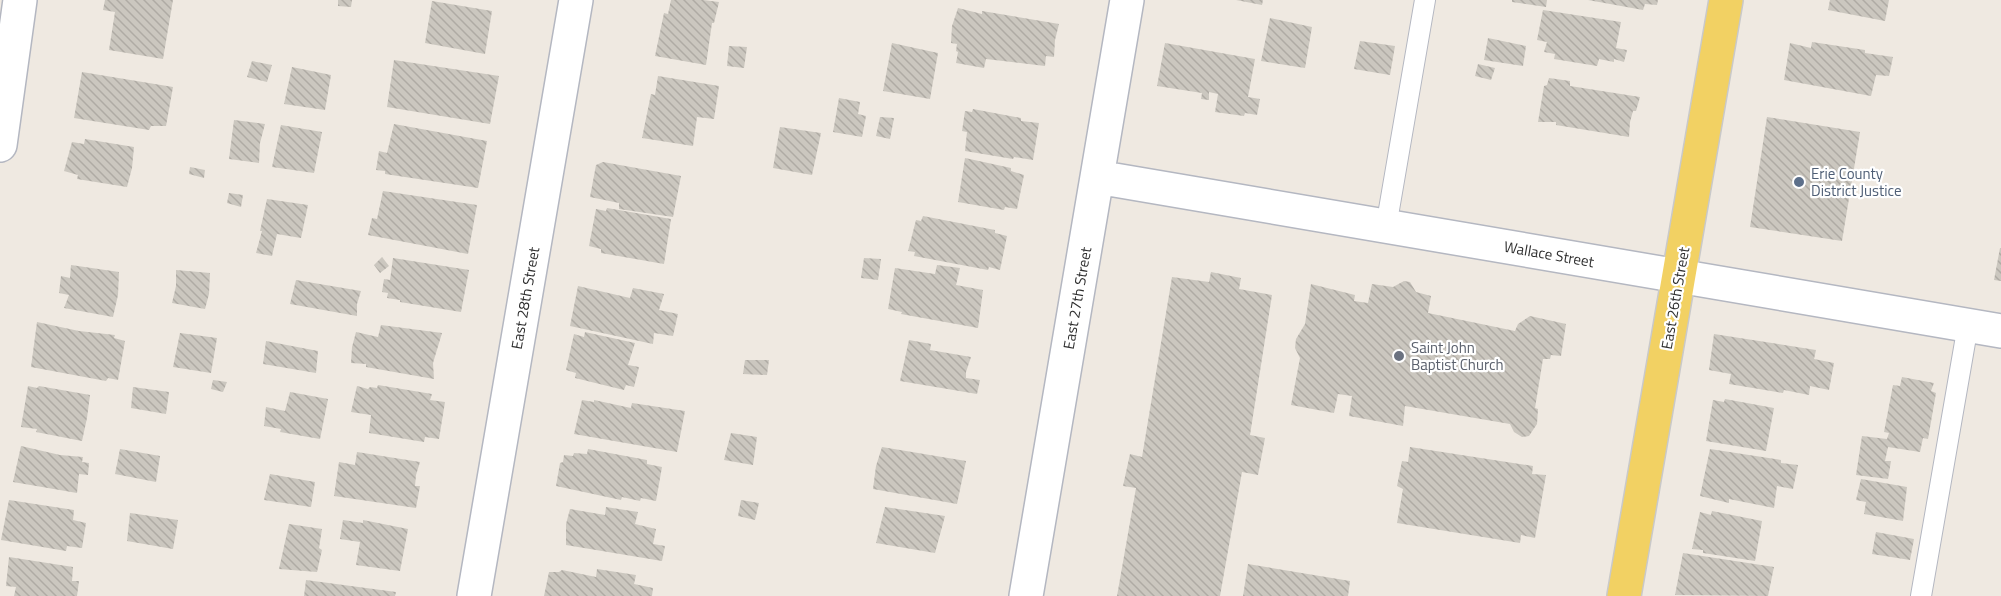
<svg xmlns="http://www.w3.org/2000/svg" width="2001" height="596" viewBox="0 0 2001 596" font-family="'Titillium Web',sans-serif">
	<defs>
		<pattern id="building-back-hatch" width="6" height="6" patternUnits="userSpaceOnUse" patternTransform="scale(1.5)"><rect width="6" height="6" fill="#cbc7bf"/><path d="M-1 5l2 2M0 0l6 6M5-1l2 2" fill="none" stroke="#afaba4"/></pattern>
	</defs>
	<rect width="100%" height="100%" fill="#efe9e1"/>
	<path fill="url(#building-back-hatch)" d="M 105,0 L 173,0 L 163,59 L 109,50 L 115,12 L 103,10 Z
		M 338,0 L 352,0 L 351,7 L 338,6 Z
		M 671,0 L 703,0 L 719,2 L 714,23 L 712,23 L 706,65 L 655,56 L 664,13 L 668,14 Z
		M 1236,0 L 1263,0 L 1262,5 Z
		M 1512,0 L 1547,0 L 1546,7 L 1512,2 Z
		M 1588,0 L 1658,0 L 1657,5 L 1645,4 L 1643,10 Z
		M 1830,0 L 1889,0 L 1885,21 L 1828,10 Z
		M 432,1 L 492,11 L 485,54 L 425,43 Z
		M 958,8 L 982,14 L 982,11 L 1059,24 L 1055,40 L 1054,57 L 1046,56 L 1045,66 L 986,59 L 984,68 L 956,63 L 958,52 L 956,51 L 957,44 L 951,43 L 952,26 Z
		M 1543,10 L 1621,22 L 1616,48 L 1627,50 L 1624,62 L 1614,59 L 1614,62 L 1599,59 L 1597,66 L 1554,59 L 1555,54 L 1544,52 L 1547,42 L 1537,40 Z
		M 1270,18 L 1312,27 L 1305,68 L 1261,61 Z
		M 1488,38 L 1526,46 L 1523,66 L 1484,60 Z
		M 1360,41 L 1395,46 L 1390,75 L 1354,69 Z
		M 1812,42 L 1865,50 L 1865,53 L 1893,57 L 1889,76 L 1876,75 L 1871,96 L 1784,80 L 1790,43 L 1811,48 Z
		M 892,43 L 938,53 L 930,99 L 883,91 Z
		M 1165,43 L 1255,59 L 1248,97 L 1260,99 L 1257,115 L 1245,113 L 1244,116 L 1215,112 L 1218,94 L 1209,92 L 1209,100 L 1201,99 L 1202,93 L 1157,86 Z
		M 729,46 L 747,47 L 744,68 L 727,66 Z
		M 394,60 L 499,76 L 490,124 L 387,107 Z
		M 252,61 L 272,65 L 267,82 L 247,77 Z
		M 1478,64 L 1495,68 L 1491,80 L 1475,76 Z
		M 292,67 L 331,75 L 325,110 L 284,104 Z
		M 82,72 L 173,87 L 166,126 L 151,126 L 149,130 L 74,118 Z
		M 658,76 L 719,86 L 714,119 L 697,117 L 693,146 L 642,138 L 651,94 L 655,95 Z
		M 1549,78 L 1570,81 L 1570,86 L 1640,97 L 1636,111 L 1633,111 L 1630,122 L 1629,137 L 1556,125 L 1556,122 L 1538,122 L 1544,86 L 1547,85 Z
		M 839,98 L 860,102 L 858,114 L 866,116 L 862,137 L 833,132 Z
		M 973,109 L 1021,118 L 1021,121 L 1039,123 L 1033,160 L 1014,157 L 1013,159 L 965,151 L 967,132 L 962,131 L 965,111 L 972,112 Z
		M 880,117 L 894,118 L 890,139 L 876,136 Z
		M 1767,117 L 1860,132 L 1842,241 L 1750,227 Z
		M 234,120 L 265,124 L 260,143 L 259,163 L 229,159 Z
		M 394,124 L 487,141 L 478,188 L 385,174 L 385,171 L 376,170 L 379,151 L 387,153 Z
		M 281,125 L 322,132 L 314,173 L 272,167 Z
		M 780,127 L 821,133 L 812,175 L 773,168 Z
		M 85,139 L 134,147 L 132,168 L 127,187 L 77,179 L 78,175 L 64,171 L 72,142 L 84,144 Z
		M 965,158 L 1011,168 L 1011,171 L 1024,175 L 1017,209 L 1005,207 L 1004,210 L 958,202 Z
		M 603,162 L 681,176 L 673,217 L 619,209 L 619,203 L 590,197 L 596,165 Z
		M 190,167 L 205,170 L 204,178 L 189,174 Z
		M 383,191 L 477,205 L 468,254 L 368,235 L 372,218 L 377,219 Z
		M 229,193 L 243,195 L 241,207 L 227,203 Z
		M 267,199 L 308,205 L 301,238 L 277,234 L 272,256 L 256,253 L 262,231 L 260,231 Z
		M 607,208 L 671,219 L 664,264 L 601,253 L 601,249 L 589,246 L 596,209 L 606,211 Z
		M 923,216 L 995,230 L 995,233 L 1007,236 L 1000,270 L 989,267 L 988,270 L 914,256 L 915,252 L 908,251 L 916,220 L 921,221 Z
		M 2000,248 L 2001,248 L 2001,281 L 1994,280 Z
		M 382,257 L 389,266 L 380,273 L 374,265 Z
		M 393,258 L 469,270 L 461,312 L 400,302 L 400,300 L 387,298 L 388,293 L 382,292 L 384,279 L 390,280 Z
		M 864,258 L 881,259 L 878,280 L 861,278 Z
		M 71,265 L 119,272 L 118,295 L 113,317 L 64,308 L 69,295 L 59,293 L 61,276 L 70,278 Z
		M 937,265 L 960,268 L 956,285 L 983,290 L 978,328 L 901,314 L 902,312 L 888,309 L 895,268 L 935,274 Z
		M 176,270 L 210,273 L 209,294 L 205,309 L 172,303 L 176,286 Z
		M 1211,272 L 1241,278 L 1239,289 L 1272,295 L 1250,435 L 1265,438 L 1258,475 L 1242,472 L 1220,596 L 1117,596 L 1136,488 L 1123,486 L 1130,454 L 1142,457 L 1172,277 L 1209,282 Z
		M 296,280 L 361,291 L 357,304 L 357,316 L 290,304 Z
		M 1404,281 L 1410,282 L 1416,292 L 1431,296 L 1428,313 L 1515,331 L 1518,324 L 1530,316 L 1566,324 L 1561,356 L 1551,355 L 1550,359 L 1543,359 L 1535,408 L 1538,409 L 1537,424 L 1529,436 L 1522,437 L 1514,432 L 1510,424 L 1405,406 L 1403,426 L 1349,416 L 1352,396 L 1338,394 L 1334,413 L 1291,405 L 1300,358 L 1295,348 L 1296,339 L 1305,324 L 1311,284 L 1355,295 L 1354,301 L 1368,303 L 1372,284 L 1393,287 Z
		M 578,286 L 630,298 L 633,288 L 664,294 L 659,310 L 678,314 L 673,336 L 654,333 L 653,344 L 570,326 Z
		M 37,322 L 79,331 L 115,335 L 114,338 L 125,341 L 118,380 L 108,378 L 106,381 L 31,367 Z
		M 381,325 L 442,333 L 433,363 L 434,379 L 366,367 L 366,364 L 351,363 L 352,347 L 356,332 L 378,337 Z
		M 585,332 L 635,343 L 628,365 L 639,367 L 634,387 L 626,385 L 624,390 L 575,378 L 576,373 L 566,370 L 574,334 L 584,337 Z
		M 180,333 L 217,338 L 211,373 L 173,367 Z
		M 1714,334 L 1816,350 L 1814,359 L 1834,363 L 1829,390 L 1810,386 L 1809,395 L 1784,390 L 1783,393 L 1729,384 L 1731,374 L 1709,370 Z
		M 909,340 L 931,344 L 930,350 L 971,357 L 966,372 L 966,378 L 980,380 L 977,394 L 900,381 Z
		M 266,341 L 318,351 L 316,373 L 263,364 Z
		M 745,360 L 769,360 L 767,375 L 743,374 Z
		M 1902,377 L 1934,383 L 1931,391 L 1936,393 L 1928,439 L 1923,438 L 1920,452 L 1888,447 L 1885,461 L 1891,461 L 1888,479 L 1856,475 L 1862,436 L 1887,439 L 1889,433 L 1884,432 L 1893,385 L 1900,386 Z
		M 213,380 L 227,382 L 223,392 L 211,389 Z
		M 378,385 L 432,394 L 430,400 L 445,402 L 439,439 L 425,437 L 424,442 L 369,433 L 371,415 L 351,412 L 357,386 L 368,389 L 370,387 L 377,388 Z
		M 28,386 L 37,388 L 39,386 L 90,395 L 87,418 L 82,441 L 36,432 L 37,429 L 21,427 Z
		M 133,387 L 169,392 L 166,414 L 131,408 Z
		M 290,392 L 328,399 L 320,439 L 280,432 L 281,429 L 264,426 L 266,407 L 285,411 Z
		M 1725,399 L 1774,408 L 1766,451 L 1706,441 L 1713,400 L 1724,402 Z
		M 582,400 L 594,402 L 594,400 L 631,408 L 632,403 L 685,411 L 677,452 L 574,434 Z
		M 731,433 L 757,437 L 753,465 L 724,460 Z
		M 21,446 L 60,455 L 83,457 L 82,462 L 89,463 L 88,475 L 79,474 L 77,493 L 13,482 Z
		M 882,447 L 966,461 L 957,504 L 873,489 L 876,466 Z
		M 1410,447 L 1533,466 L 1532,474 L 1546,475 L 1535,538 L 1521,535 L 1520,543 L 1397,523 L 1403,489 L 1397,486 L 1402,461 L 1408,462 Z
		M 120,449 L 160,456 L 156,482 L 115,474 Z
		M 588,449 L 647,460 L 647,464 L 662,467 L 656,501 L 641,498 L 640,501 L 622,497 L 621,500 L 556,486 L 560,463 L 563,462 L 564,455 L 573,456 L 574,453 L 587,454 Z
		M 1710,449 L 1781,460 L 1781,463 L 1798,465 L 1793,489 L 1777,486 L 1774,508 L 1729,499 L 1729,503 L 1700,496 Z
		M 357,452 L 420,462 L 416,475 L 415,486 L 420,486 L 416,508 L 334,496 L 339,462 L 355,465 Z
		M 270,474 L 315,482 L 311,507 L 264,500 Z
		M 1861,479 L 1907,487 L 1903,521 L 1864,514 L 1866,502 L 1856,500 Z
		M 9,500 L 74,510 L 73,520 L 86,523 L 82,548 L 67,546 L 66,551 L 1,540 Z
		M 741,500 L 759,503 L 755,520 L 738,516 Z
		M 606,507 L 638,512 L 635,524 L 656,529 L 653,544 L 665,546 L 662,561 L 566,545 L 566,524 L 570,509 L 605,515 Z
		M 885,507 L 945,516 L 935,553 L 876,543 Z
		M 1712,511 L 1762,521 L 1755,561 L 1703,553 L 1703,550 L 1692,549 L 1700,512 L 1711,515 Z
		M 130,513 L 178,520 L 173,549 L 127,541 Z
		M 343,520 L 363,523 L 363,520 L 408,529 L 400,571 L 356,565 L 360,542 L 340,539 Z
		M 289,524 L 322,529 L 319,548 L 322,550 L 317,572 L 279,569 Z
		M 1876,532 L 1914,539 L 1910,560 L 1872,554 Z
		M 1683,553 L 1774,567 L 1768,596 L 1675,595 Z
		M 9,557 L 73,567 L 72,581 L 79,581 L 77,596 L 14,596 L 16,587 L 6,586 Z
		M 1248,564 L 1350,581 L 1348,596 L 1243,596 Z
		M 597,569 L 636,575 L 634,584 L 653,588 L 652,596 L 544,596 L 549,572 L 559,572 L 562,570 L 596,577 Z
		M 306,580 L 396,592 L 395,596 L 304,596 Z"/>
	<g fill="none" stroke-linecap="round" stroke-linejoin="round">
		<g stroke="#b4b7c1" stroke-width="22">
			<path id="lane" d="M 1386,227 L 1425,0
				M 1921,596 L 1968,325"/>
		</g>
		<g stroke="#b4b7c1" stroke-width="36">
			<path id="street" d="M 0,145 L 20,0
				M 1097,177 L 2001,331
				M 1026,596 L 1127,0"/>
		</g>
		<g stroke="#b4b7c1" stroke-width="36">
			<path id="secondary" d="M 474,596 L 576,0"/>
		</g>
		<g stroke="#c9c9c9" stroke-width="36">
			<path id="primary" d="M 1624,596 L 1726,0"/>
		</g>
		<use href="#lane" stroke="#fff" stroke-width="20"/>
		<use href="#street" stroke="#fff" stroke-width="33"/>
		<use href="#secondary" stroke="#fff" stroke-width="33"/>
		<use href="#primary" stroke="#f2d163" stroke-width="33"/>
	</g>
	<circle fill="#5c6f8a" stroke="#fff" stroke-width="2" cx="1799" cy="182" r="6"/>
	<circle fill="#6b7280" stroke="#fff" stroke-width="2" cx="1399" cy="356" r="6"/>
	<g text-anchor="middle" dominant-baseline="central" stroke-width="4.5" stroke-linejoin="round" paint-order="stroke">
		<g font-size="15" fill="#4e5e75" stroke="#fff" text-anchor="start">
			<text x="1811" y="173">Erie County<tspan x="1811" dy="17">District Justice</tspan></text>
		</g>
		<g font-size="15" fill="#2e2e2e" stroke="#fff">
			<text transform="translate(1549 254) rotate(10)">Wallace Street</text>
			<text transform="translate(525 298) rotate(-80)">East 28th Street</text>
			<text transform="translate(1077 298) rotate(-80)">East 27th Street</text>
			<text transform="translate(1675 298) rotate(-80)">East 26th Street</text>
		</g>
		<g font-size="15" fill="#5b616d" stroke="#fff" text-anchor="start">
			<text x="1411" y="347">Saint John<tspan x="1411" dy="17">Baptist Church</tspan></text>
		</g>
	</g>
</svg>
